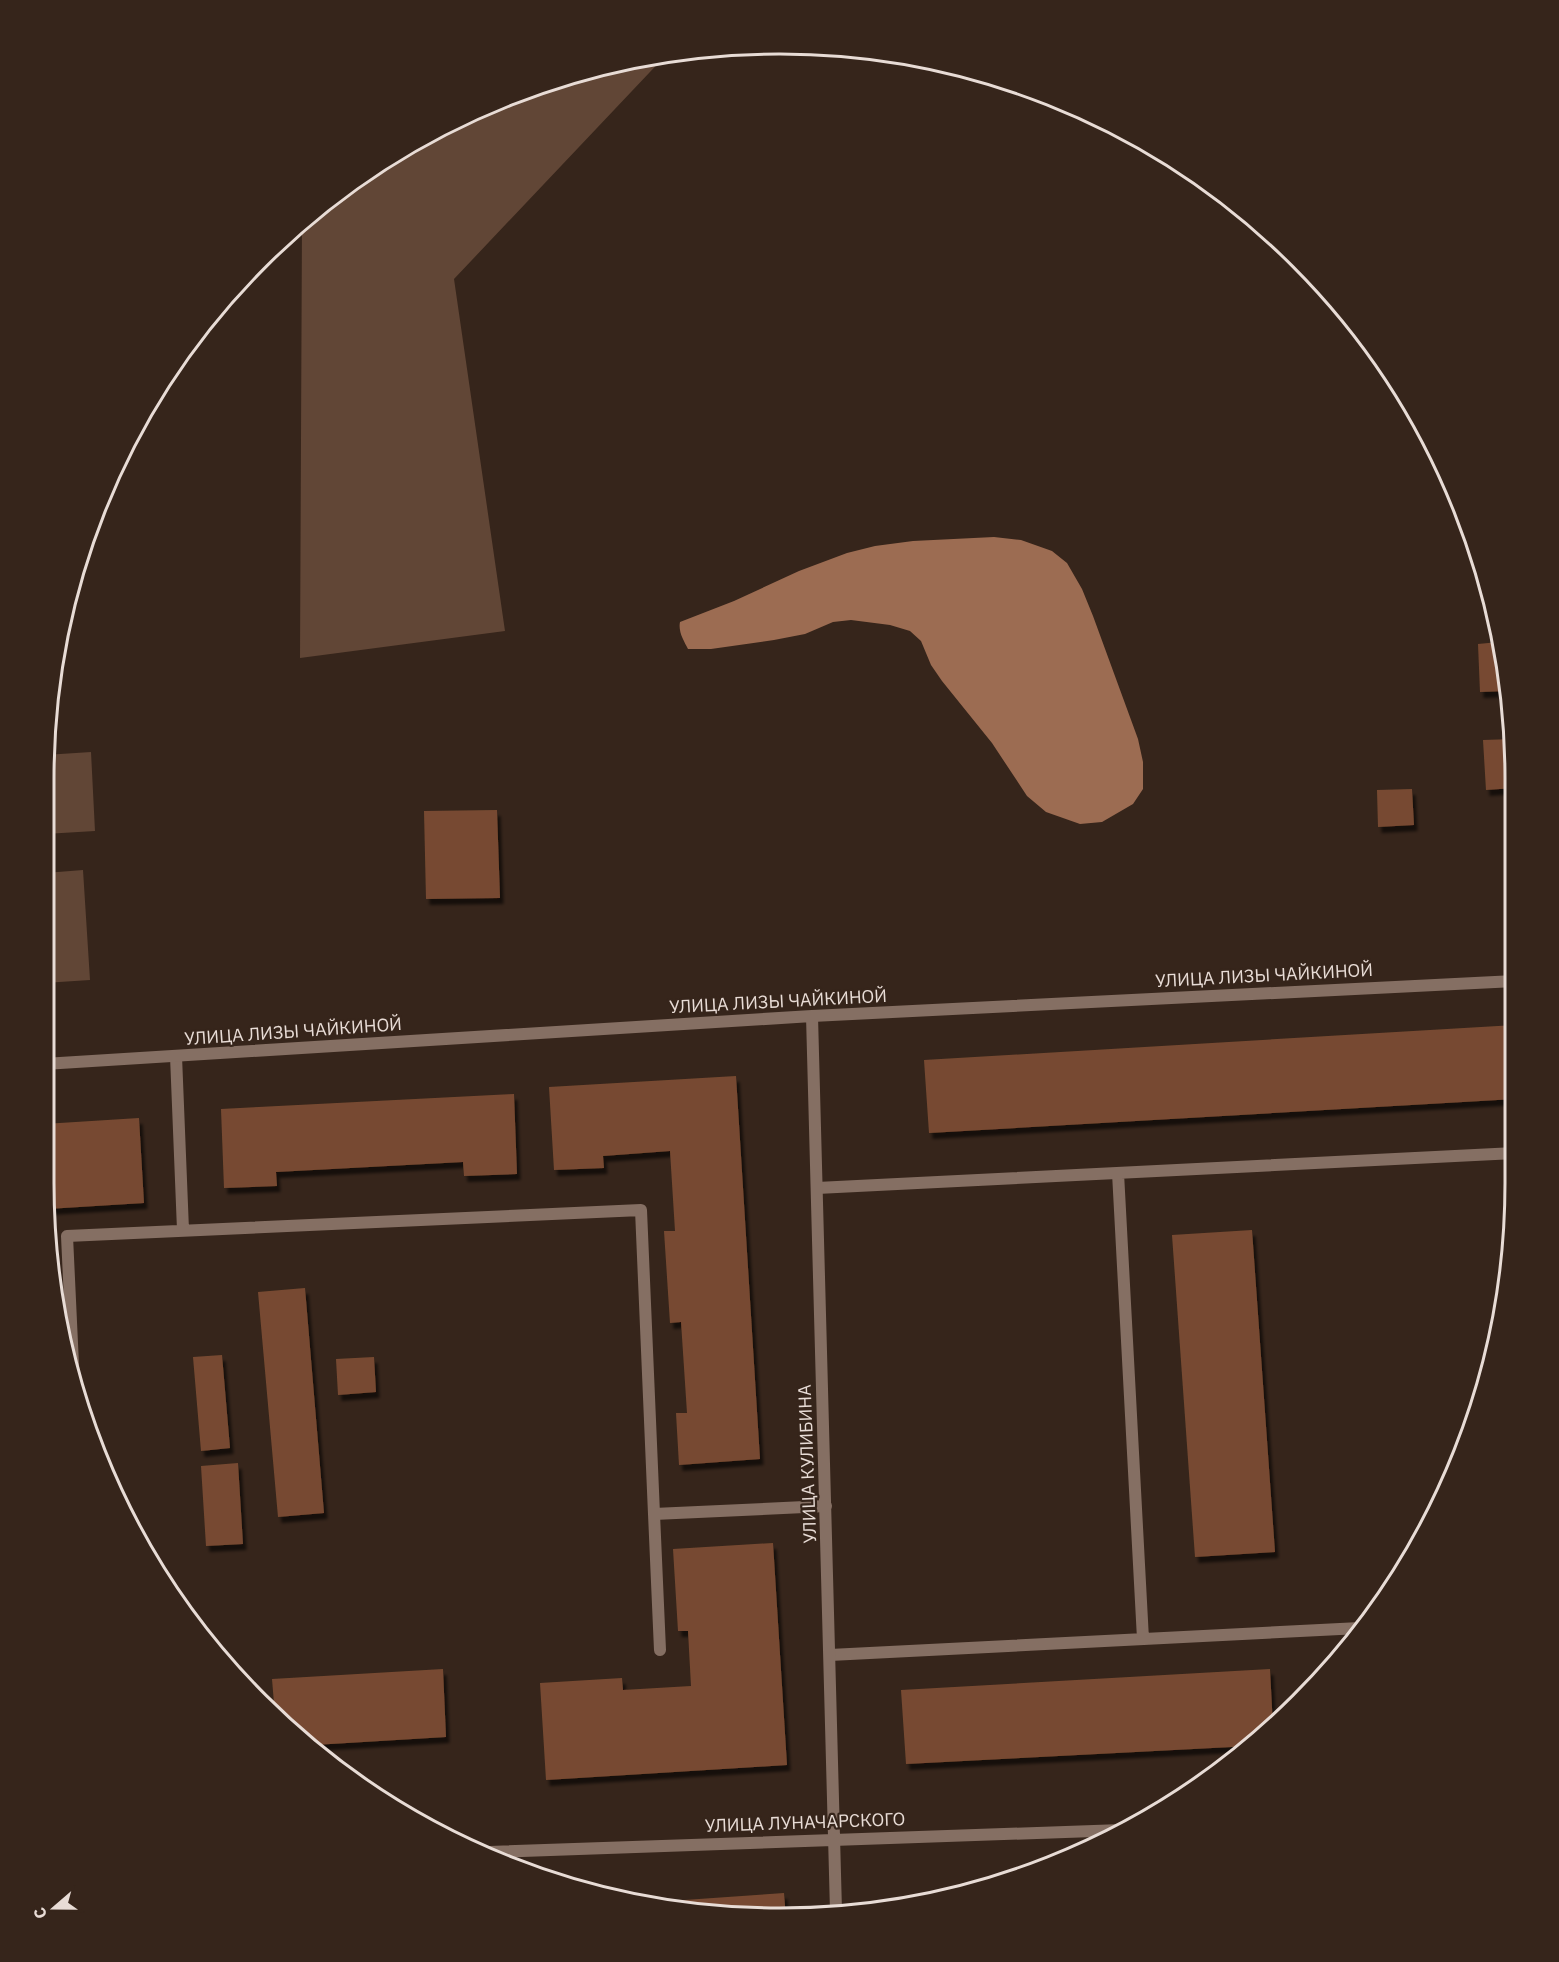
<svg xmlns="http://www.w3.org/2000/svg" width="1559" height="1962" viewBox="0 0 1559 1962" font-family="'IBM Plex Sans',sans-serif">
	<defs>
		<filter id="shadow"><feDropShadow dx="3.5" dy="6" stdDeviation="1.5" flood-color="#0009"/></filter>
	</defs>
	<rect width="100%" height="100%" fill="#36251b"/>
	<path fill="#614636" d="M 667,54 L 454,279 L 505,631 L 300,658 L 302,220 L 412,142 L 543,82 Z
		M 91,752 L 95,831 L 45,834 L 45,755 Z
		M 83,870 L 90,980 L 44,983 L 45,873 Z"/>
	<path fill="#9c6c52" d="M 994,537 L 1021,540 L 1052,551 L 1067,563 L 1082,589 L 1093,616 L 1138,739 L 1143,762 L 1143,789 L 1133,804 L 1102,822 L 1080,824 L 1046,812 L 1027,796 L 992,743 L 942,681 L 931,665 L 921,641 L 910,631 L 890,625 L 851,620 L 833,622 L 805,634 L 774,640 L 711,649 L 688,649 C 684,641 678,632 680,622 L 734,601 L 799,571 L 847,553 L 875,546 L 913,541 Z"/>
	<path fill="#774a31" filter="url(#shadow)" d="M 1499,642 L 1507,691 L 1480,692 L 1478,644 Z
		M 1514,739 L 1514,788 L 1486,790 L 1483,740 Z
		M 1412,789 L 1414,825 L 1378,827 L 1377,790 Z
		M 497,810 L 500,898 L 426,899 L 424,811 Z
		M 1515,1025 L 1515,1099 L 929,1133 L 924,1060 Z
		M 736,1076 L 760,1459 L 679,1465 L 676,1413 L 687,1413 L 681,1322 L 670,1323 L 664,1231 L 675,1231 L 670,1151 L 603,1156 L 604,1168 L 554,1170 L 549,1087 Z
		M 514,1094 L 517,1174 L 464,1176 L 463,1162 L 276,1172 L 277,1186 L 224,1188 L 221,1109 Z
		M 139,1118 L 144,1203 L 47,1209 L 44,1182 L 44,1124 Z
		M 1252,1230 L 1275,1552 L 1195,1557 L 1172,1235 Z
		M 305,1288 L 324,1513 L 278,1517 L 258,1292 Z
		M 222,1355 L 230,1448 L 201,1451 L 193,1357 Z
		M 374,1357 L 376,1392 L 338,1395 L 336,1359 Z
		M 238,1463 L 243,1544 L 206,1546 L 201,1466 Z
		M 773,1543 L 787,1765 L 546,1780 L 540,1683 L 622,1678 L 623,1690 L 691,1686 L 688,1631 L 678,1631 L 673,1549 Z
		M 443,1669 L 446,1737 L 314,1745 L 275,1715 L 272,1679 Z
		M 1270,1669 L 1273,1727 L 1265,1736 L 1251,1746 L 906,1764 L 901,1690 Z
		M 784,1893 L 786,1918 L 779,1918 L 656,1902 Z"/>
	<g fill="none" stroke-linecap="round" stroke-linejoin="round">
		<path stroke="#856f63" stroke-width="12" d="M 176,1056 L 183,1230
			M 1118,1173 L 1143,1639
			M 817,1188 L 1515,1153
			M 74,1386 L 67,1236 L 641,1210 L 654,1514 L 826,1506
			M 654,1514 L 660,1650
			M 830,1655 L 1360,1628"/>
		<path stroke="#856f63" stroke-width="12" d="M 812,1016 L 836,1911
			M 44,1064 L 812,1016 L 1515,981
			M 490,1852 L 1122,1830"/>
	</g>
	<g text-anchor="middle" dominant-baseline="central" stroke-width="4.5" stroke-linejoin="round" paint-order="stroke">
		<g font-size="18" fill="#e8dcd6" stroke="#36251b">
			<text transform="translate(1264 975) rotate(-3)">УЛИЦА ЛИЗЫ ЧАЙКИНОЙ</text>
			<text transform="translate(778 1001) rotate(-3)">УЛИЦА ЛИЗЫ ЧАЙКИНОЙ</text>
			<text transform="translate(293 1031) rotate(-4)">УЛИЦА ЛИЗЫ ЧАЙКИНОЙ</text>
			<text transform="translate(807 1464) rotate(-92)">УЛИЦА КУЛИБИНА</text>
			<text transform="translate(805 1822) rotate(-2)">УЛИЦА ЛУНАЧАРСКОГО</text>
		</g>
	</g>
	<path d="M0 0H1559V1962H0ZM779 54H780A725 725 0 0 1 1505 779V1183A725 725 0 0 1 780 1908H779A725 725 0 0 1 54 1183V779A725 725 0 0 1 779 54Z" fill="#36251b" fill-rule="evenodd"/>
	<path fill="none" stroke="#e8dcd6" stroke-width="3" d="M779 54H780A725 725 0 0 1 1505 779V1183A725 725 0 0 1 780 1908H779A725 725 0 0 1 54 1183V779A725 725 0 0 1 779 54Z"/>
	<g transform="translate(54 1908) rotate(250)" stroke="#36251b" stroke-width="4.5" paint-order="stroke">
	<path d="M0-4.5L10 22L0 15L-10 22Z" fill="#e8dcd6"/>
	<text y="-9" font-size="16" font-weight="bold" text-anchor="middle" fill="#e8dcd6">С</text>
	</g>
</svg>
